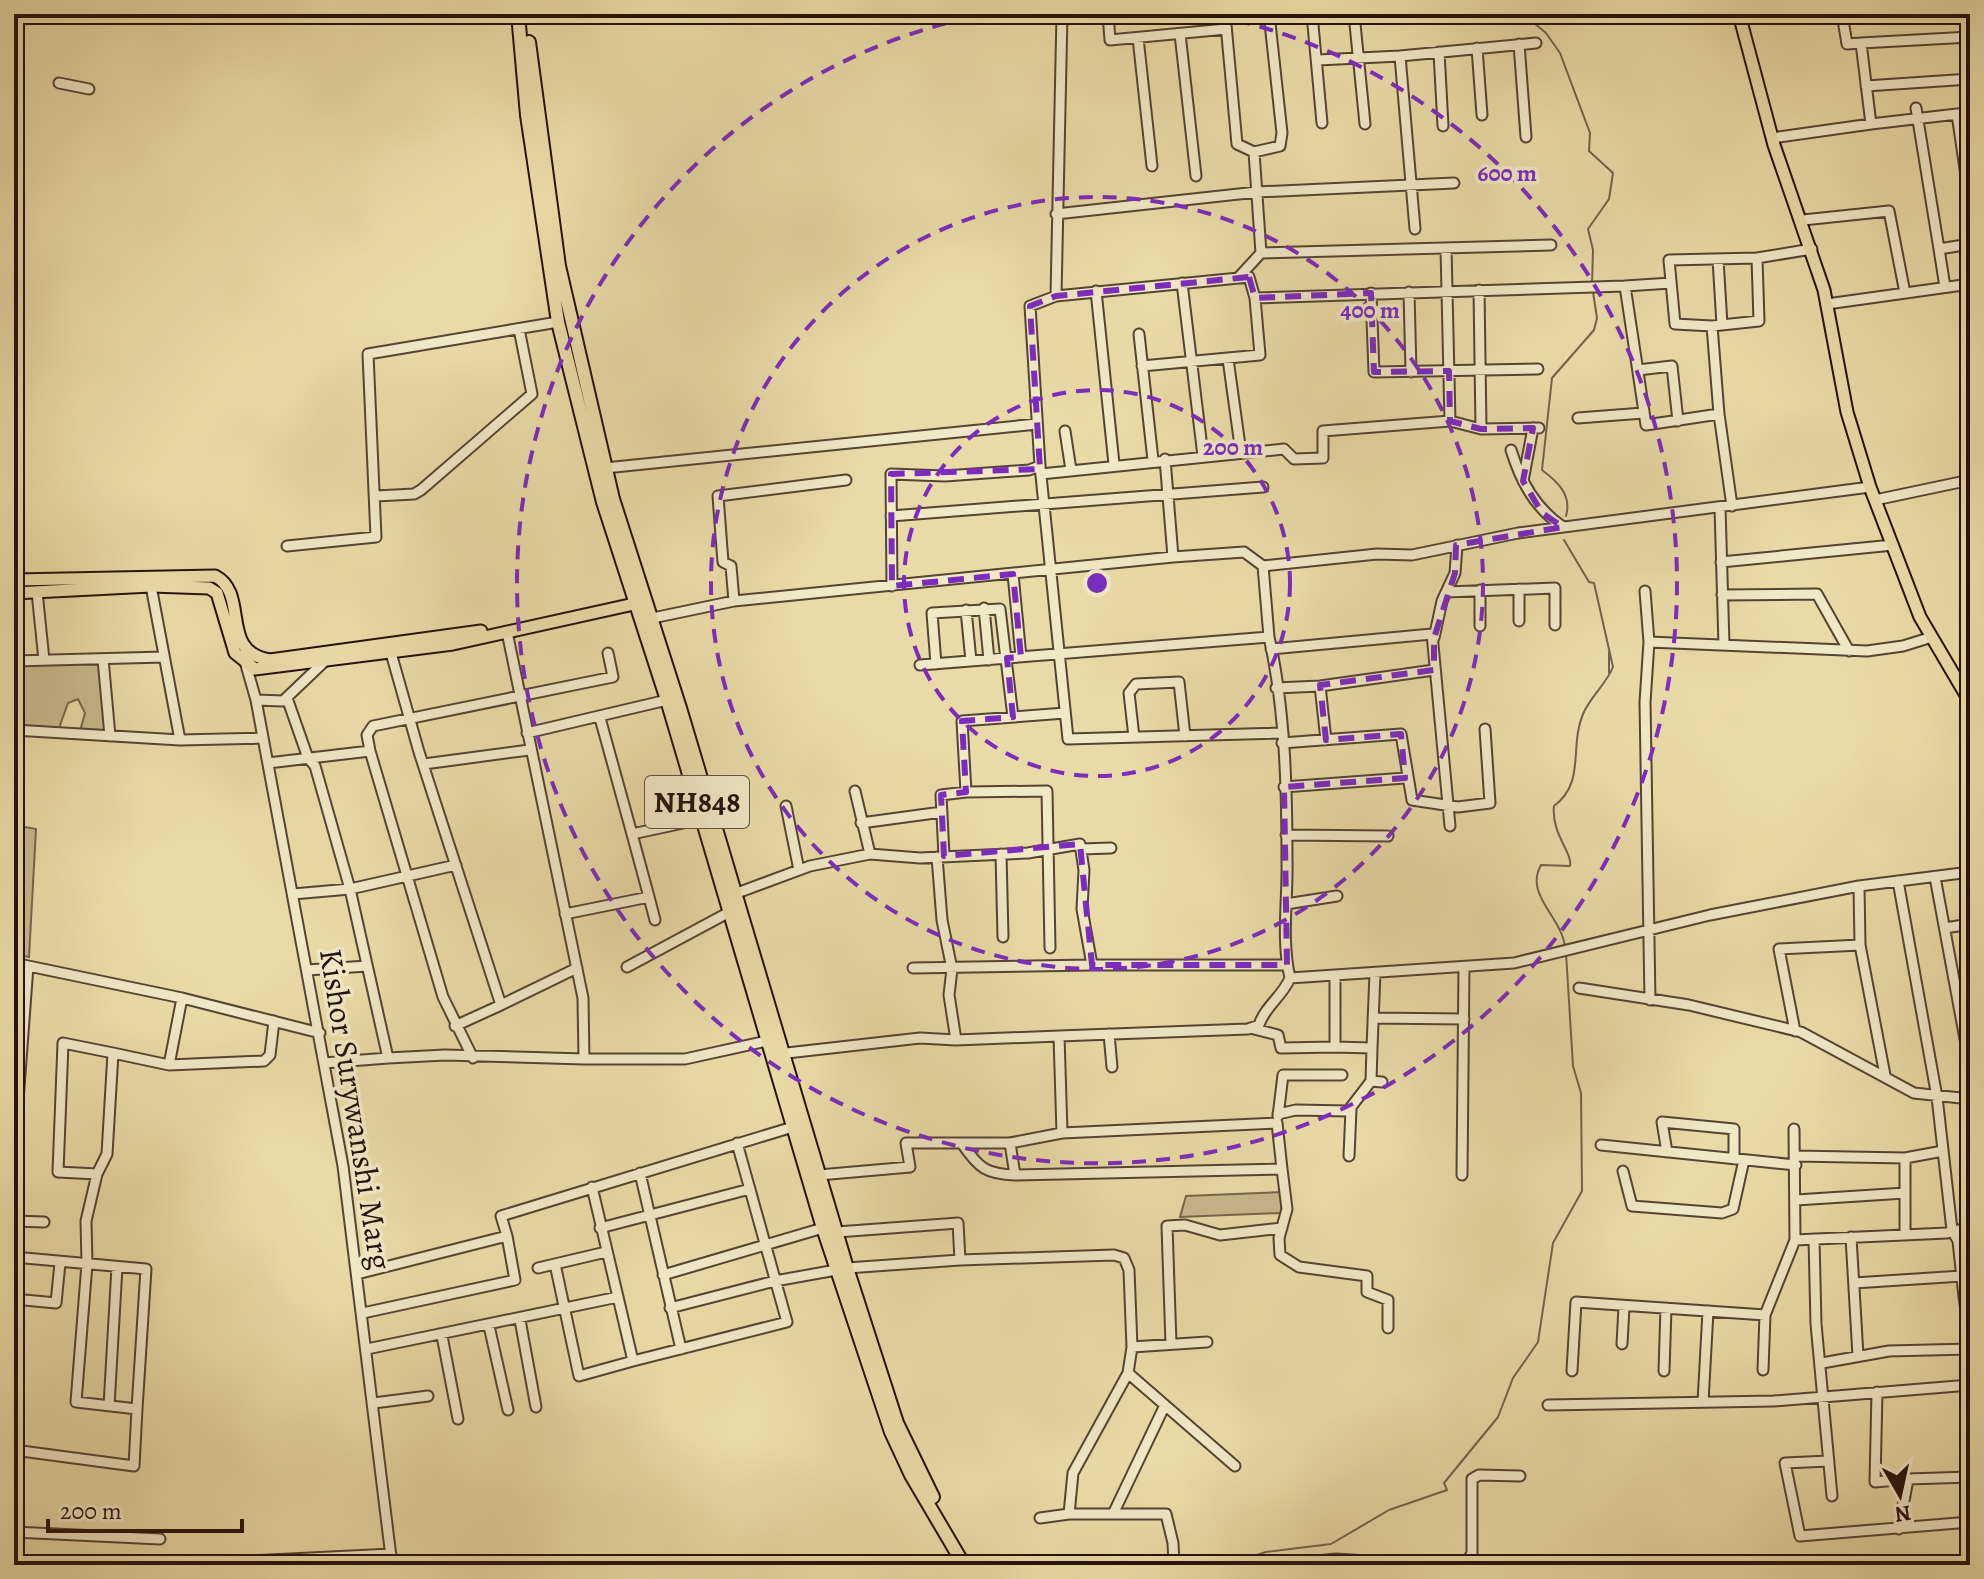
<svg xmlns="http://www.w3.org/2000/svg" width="1984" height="1579" viewBox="0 0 1984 1579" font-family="Alegreya,serif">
	<rect width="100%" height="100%" fill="#e9dba7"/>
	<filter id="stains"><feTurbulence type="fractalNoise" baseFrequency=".0025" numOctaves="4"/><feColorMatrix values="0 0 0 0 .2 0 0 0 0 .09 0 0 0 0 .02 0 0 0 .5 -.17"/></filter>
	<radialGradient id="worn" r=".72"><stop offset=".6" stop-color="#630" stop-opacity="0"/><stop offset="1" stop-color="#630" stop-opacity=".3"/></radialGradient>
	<path fill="#c7b98c" stroke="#75664c" stroke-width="2" d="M 103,661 L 108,734 L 80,731 L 85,713 L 78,699 L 68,703 L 59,728 L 14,727 L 14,663 Z
		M 14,825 L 36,829 L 29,957 L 14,954 Z
		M 1281,1192 L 1281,1213 L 1180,1217 L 1186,1196 Z"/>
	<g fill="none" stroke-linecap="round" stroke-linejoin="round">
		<path stroke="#726249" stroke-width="2" d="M 1523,14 L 1546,33 L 1560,53 L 1590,133 L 1589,151 L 1613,173 L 1609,199 L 1588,229 L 1593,250 L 1592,285
			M 1566,516 C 1572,495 1558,482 1542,470 L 1552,378 L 1594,330 L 1597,318 L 1593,292
			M 1564,540 L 1589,582 L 1594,583 L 1613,667 C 1607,683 1590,697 1583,714 C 1569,747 1586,782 1554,806 C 1551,834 1573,853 1570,866 L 1541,865 C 1524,895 1562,917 1565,947
			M 1609,673 L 1609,652
			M 1240,1565 L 1244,1559 L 1266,1552 L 1331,1544 L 1389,1510 L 1447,1490 L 1444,1483 L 1498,1417 L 1513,1378 L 1538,1342 L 1553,1243 L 1582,1191 L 1581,1093 L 1573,1066 L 1566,953"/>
		<g stroke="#544432" stroke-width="13">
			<path id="minor" d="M 1062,14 L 1056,296 L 1030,306 L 1040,466 L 1068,739 L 1281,733
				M 1108,14 L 1110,40 L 1226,29
				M 1225,14 L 1237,144 L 1254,152 L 1280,146 L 1282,133 L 1269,14
				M 1312,14 L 1322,123
				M 1354,14 L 1365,124
				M 1842,14 L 1847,44 L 1861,43
				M 1180,34 L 1196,176
				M 1138,38 L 1152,166
				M 1519,44 L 1526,137
				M 1477,48 L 1482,115
				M 1439,52 L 1443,126
				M 1400,56 L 1536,43
				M 1318,60 L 1400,56 L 1415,229
				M 59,83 L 89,89
				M 1866,86 L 1970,79
				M 1916,108 L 1939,249
				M 1970,113 L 1957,114 L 1970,203
				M 1871,124 L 1957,114
				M 1772,138 L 1871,124 L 1861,43 L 1970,37
				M 1056,214 L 1257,192 L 1454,183
				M 1803,220 L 1889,211 L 1905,293
				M 1261,253 L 1551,245
				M 1718,259 L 1722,325
				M 1238,278 L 1261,253 L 1254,152
				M 1182,283 L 1203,456
				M 1671,283 L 1625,286 L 1646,425 L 1719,414
				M 1945,287 L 1939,249 L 1970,244
				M 1479,290 L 1481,429 L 1539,428
				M 1096,291 L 1114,464
				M 1409,292 L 1411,372
				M 1371,293 L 1374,372 L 1538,369
				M 1056,296 L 1249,277 L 1255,298 L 1625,286
				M 1827,304 L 1970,284
				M 1712,326 L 1675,324 L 1669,260 L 1757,258
				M 1139,334 L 1153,460
				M 1228,359 L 1241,453
				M 1142,366 L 1260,355 L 1255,298
				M 1638,370 L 1672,366 L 1678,421
				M 1578,418 L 1643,413
				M 1450,421 L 1481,429
				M 1065,431 L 1071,470
				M 1511,450 C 1521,482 1535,508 1563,527
				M 1165,459 L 1173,557
				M 605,468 L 1037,424
				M 1041,474 L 1284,449 L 1294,459 L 1323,458 L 1323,431 L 1450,421 L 1446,248
				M 1523,481 L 1533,428
				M 376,496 L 414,494 L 421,490 L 532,394 L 519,329
				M 1875,500 L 1970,480
				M 1732,506 L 1719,414 L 1712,326 L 1759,321 L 1757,258 L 1812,249
				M 1720,507 L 1724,645
				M 891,516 L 1263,487
				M 287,546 L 376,537 L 368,354 L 558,322
				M 1721,562 L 1893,545
				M 1263,566 L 1269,637
				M 1013,574 L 1021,657
				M 151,586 L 180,740
				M 892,586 L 891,474 L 945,476 L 1029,470 L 1040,466
				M 1519,589 L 1519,621
				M 1645,591 L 1649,642 L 1867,651 L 1903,646 L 1932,637
				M 37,592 L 44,660
				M 1446,592 L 1555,588 L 1555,625
				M 1722,595 L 1817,594 L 1849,651
				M 734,601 L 731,566 L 723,562 L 718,496 L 846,480
				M 984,608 L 989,660
				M 966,610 L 971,661
				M 648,619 L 734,601 L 1173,557 L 1244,552 L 1263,566 L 1377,554 L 1412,555 L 1518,533 L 1870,487
				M 1480,626 L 1480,590
				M 507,632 L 583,998 L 584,1059 L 685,1059 L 771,1040
				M 1434,638 L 1442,601 L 1455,573 L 1457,545
				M 1649,642 L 1645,702 L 1650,1000
				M 1271,649 L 1432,634 L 1450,826
				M 391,653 L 419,752 L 501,1005 L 455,1026
				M 248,658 L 246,665 L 256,700 L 343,1166 L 392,1565
				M 103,659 L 110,736
				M 14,661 L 164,657
				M 936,664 L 932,613 L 1000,609 L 1013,717
				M 920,665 L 1269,637 C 1285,708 1287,787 1287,860 C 1288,899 1281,939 1290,978 L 1514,963 L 1710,915 L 1859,886 L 1970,872
				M 1320,686 L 1326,740
				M 1276,688 L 1320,686 L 1434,670
				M 287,698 L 308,758 L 315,766 L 350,889 L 388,1058 L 324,1063
				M 256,700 L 283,701 L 325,661
				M 600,718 L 632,834 L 702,819
				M 14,730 L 180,740 L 263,738
				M 527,733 L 667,700
				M 1134,737 L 1129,693 L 1136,684 L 1179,682 L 1185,736
				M 1282,743 L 1401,734 L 1412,800 L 1458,807 L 1490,803 L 1485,729
				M 370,751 L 367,735 L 373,726 L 613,677 L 608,653
				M 268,763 L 370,751 L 443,997 L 473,1058
				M 424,764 L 529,750
				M 1284,787 L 1405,778
				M 855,791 L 870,854
				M 786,806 L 799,870
				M 861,823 L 942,812
				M 632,834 L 649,897
				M 1286,835 L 1388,836
				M 1081,849 L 1111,848
				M 1001,854 L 1003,937
				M 944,856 L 941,795 L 966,792
				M 1935,877 L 1970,1066
				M 1898,881 L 1937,1097 L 1952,1230 L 1958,1241 L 1964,1297 L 1970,1297
				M 1859,886 L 1860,945 L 1885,1075
				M 293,894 L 350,889 L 456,865
				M 729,896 L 810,866 L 870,854 L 920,858 L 1028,853 L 1080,844 L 1084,870 L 1082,909 L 1092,965 L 1287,965
				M 1286,904 L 1337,896
				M 565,914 L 649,897 L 655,920
				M 1945,928 L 1970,924
				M 1050,948 L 1047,791 L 966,792 L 962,721 L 1065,713
				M 14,963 L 182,998 L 320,1033
				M 627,967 L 735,909
				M 913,968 L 1092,965
				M 307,970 L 367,966
				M 1335,975 L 1335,1047 L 1372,1048 L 1375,973
				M 1579,988 L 1689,1005 L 1801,1032 L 1914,1093 L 1970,1099
				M 501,1005 L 577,968
				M 1373,1018 L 1464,1019
				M 1250,1028 L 1278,1035 L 1281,1048 L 1335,1047
				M 1795,1031 L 1779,949 L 1860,945
				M 1109,1034 L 1112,1067
				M 1059,1036 L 1248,1029 L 1259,1025 C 1265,1006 1283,996 1290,978
				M 956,1040 L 1059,1036 L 1062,1133 L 1277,1123 L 1282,1169 L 1015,1175 L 1010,1143 L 1062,1133
				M 113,1053 L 169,1065 L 182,998
				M 778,1054 L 920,1038 L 956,1040 L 949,995 L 952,969 L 942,920 L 937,857
				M 388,1058 L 445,1055 L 584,1059
				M 169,1065 L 264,1061 L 270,1055 L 274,1021
				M 1371,1081 L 1372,1048
				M 1278,1114 L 1296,1110 L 1348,1111 L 1371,1081 L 1382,1082
				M 1278,1116 L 1283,1075 L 1342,1075
				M 963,1145 C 979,1168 986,1174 1015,1175
				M 1601,1145 L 1796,1165
				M 1667,1152 L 1662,1122 L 1734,1129 L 1734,1159
				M 14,1155 L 28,966
				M 1349,1156 L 1351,1109
				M 1795,1156 L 1905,1158 L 1943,1151
				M 1905,1158 L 1905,1235
				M 1282,1169 L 1287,1209 L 1279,1238 L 1280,1255 L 1299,1267 L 1367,1276 L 1367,1292 L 1388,1300 L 1388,1328
				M 1623,1171 L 1632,1206 L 1722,1213 L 1733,1209 L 1744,1160
				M 640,1173 L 681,1349
				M 819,1175 L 910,1167 L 906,1143 L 1010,1143
				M 1462,1175 L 1464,967
				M 592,1187 L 618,1297
				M 1796,1200 L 1905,1193
				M 14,1221 L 44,1222
				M 600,1228 L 750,1189
				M 837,1232 L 958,1223 L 960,1260 L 1114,1255 L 1124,1258 L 1129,1270 L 1132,1347 L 1128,1373 L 1073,1473 L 1069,1514
				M 507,1236 L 501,1216 L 796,1126
				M 1851,1237 L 1858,1356
				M 1814,1239 L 1816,1324 L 1832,1496
				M 1795,1240 L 1947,1233 L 1970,1227
				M 14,1257 L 146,1269 L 137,1409
				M 555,1264 L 606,1252
				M 538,1268 L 555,1264 L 579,1376 L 633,1361
				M 357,1274 L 507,1236 L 515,1280 L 363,1313
				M 663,1275 L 823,1228
				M 1854,1283 L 1962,1276
				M 1964,1297 L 1970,1337
				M 14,1299 L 56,1303 L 60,1263
				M 670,1308 L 775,1281 L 847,1268 L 960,1260
				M 520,1320 L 536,1407
				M 489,1326 L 508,1410
				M 442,1336 L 458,1419
				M 14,1340 L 14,1362
				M 1171,1344 L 1167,1226 L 1185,1225 L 1220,1235 L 1282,1228
				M 1622,1344 L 1624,1307
				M 1132,1347 L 1207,1342
				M 367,1349 L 618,1297 L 633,1361 L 787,1322 L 737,1143
				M 1822,1363 L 1889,1351 L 1970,1349
				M 1763,1370 L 1765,1315
				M 1572,1371 L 1576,1302 L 1765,1315 L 1795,1240 L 1794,1129
				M 1664,1371 L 1666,1308
				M 1128,1373 L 1235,1466
				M 1877,1392 L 1875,1482 L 1908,1479
				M 1703,1402 L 1708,1311
				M 374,1403 L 428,1396
				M 1548,1405 L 1774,1401 L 1970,1385
				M 109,1406 L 117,1267
				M 14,1450 L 134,1466 L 137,1409 L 76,1402 L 87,1264 L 86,1221 L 97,1174 L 107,1154 L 113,1053 L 63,1043 L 58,1172 L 97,1174
				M 1829,1461 L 1785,1463 L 1800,1536 L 1970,1522
				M 1113,1514 L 1165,1405
				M 1040,1518 L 1069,1514 L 1166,1514 L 1173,1543 L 1174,1565
				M 1899,1529 L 1908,1479 L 1970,1477
				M 14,1532 L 160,1539
				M 169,1565 L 391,1554
				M 1277,1565 L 1336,1559 L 1429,1565
				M 1465,1565 L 1472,1553 L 1472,1479 L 1479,1475 L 1520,1476"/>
		</g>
		<g stroke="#23120b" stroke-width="15">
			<path id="major" d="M 1739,14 L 1774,145 L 1824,290 L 1847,412 L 1870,487 L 1920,617 L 1970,702
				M 14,580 L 215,576 C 250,594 218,652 270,660 L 481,631
				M 14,593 L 151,586 L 209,588 L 217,593 L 235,653 L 255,669 L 453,644 L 643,602"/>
		</g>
		<g stroke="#23120b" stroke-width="16">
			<path id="highway" d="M 518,14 L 527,115 L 558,322 L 603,502 L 667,700 L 823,1228 L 891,1432 L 911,1475 L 964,1565
				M 529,42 L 559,266 L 613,499 L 680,708 L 847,1268 L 897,1423 L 933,1497"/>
		</g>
		<use href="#minor" stroke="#f1e8c6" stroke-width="9"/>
		<use href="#major" stroke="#e9dba7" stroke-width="11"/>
		<use href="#highway" stroke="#e9dba7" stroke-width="12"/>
	</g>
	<path fill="none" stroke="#7b2cbf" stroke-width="6" stroke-dasharray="16 10" stroke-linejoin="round" d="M 1249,277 L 1255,298 L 1371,293 L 1374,372 L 1449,371 L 1450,421 L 1481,429 L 1533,428 L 1523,481 L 1542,513 L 1563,527 L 1456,545 L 1455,573 L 1434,638 L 1434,670 L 1320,685 L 1326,740 L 1401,734 L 1405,778 L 1284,787 L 1287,965 L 1092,965 L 1080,844 L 944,856 L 941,795 L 966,792 L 962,721 L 1013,717 L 1007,658 L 1021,657 L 1013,574 L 892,586 L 891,474 L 1040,469 L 1030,306 L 1056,296 Z"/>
	<g fill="none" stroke="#7b2cbf" stroke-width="4" stroke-dasharray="14 10">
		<circle cx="1097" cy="583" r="193"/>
		<circle cx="1097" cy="583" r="386"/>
		<path d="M1213 15A580 580 0 1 1 981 15"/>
	</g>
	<g text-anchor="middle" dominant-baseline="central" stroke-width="7" stroke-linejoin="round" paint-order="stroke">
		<rect fill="#f1e8c6" stroke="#615243" stroke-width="2" x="645" y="776" width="104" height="52" rx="6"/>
		<g font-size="30" font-weight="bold" fill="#23120b">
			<text x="697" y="802">NH848</text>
		</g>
		<g font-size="32" fill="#23120b" stroke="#f1e8c6">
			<text transform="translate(356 1109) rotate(81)">Kishor Surywanshi Marg</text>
		</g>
	</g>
	<circle cx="1097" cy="583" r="12" fill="#7b2cbf" stroke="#f1e8c6" stroke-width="4"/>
	<g font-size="24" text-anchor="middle" font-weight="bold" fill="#7b2cbf" stroke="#f1e8c6" stroke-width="7" stroke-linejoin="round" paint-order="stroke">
		<text x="1507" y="181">600 m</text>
		<text x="1370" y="318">400 m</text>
		<text x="1233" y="455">200 m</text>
	</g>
	<rect width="1984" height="1579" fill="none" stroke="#e9dba7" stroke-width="48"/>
	<rect x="16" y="16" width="1952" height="1547" fill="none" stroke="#23120b" stroke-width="4"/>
	<rect x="24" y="24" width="1936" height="1531" fill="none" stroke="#23120b" stroke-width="2"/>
	<g transform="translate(1900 1495) rotate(171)" stroke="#f1e8c6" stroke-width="6" paint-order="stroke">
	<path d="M0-6L14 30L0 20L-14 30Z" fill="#23120b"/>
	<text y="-12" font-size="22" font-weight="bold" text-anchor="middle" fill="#23120b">N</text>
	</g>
	<path d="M48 1519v12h194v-12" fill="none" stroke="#23120b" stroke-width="4"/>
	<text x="60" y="1519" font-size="24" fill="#23120b" stroke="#f1e8c6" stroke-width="6" paint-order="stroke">200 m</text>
	<rect width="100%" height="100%" filter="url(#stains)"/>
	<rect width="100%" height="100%" fill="url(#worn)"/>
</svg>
